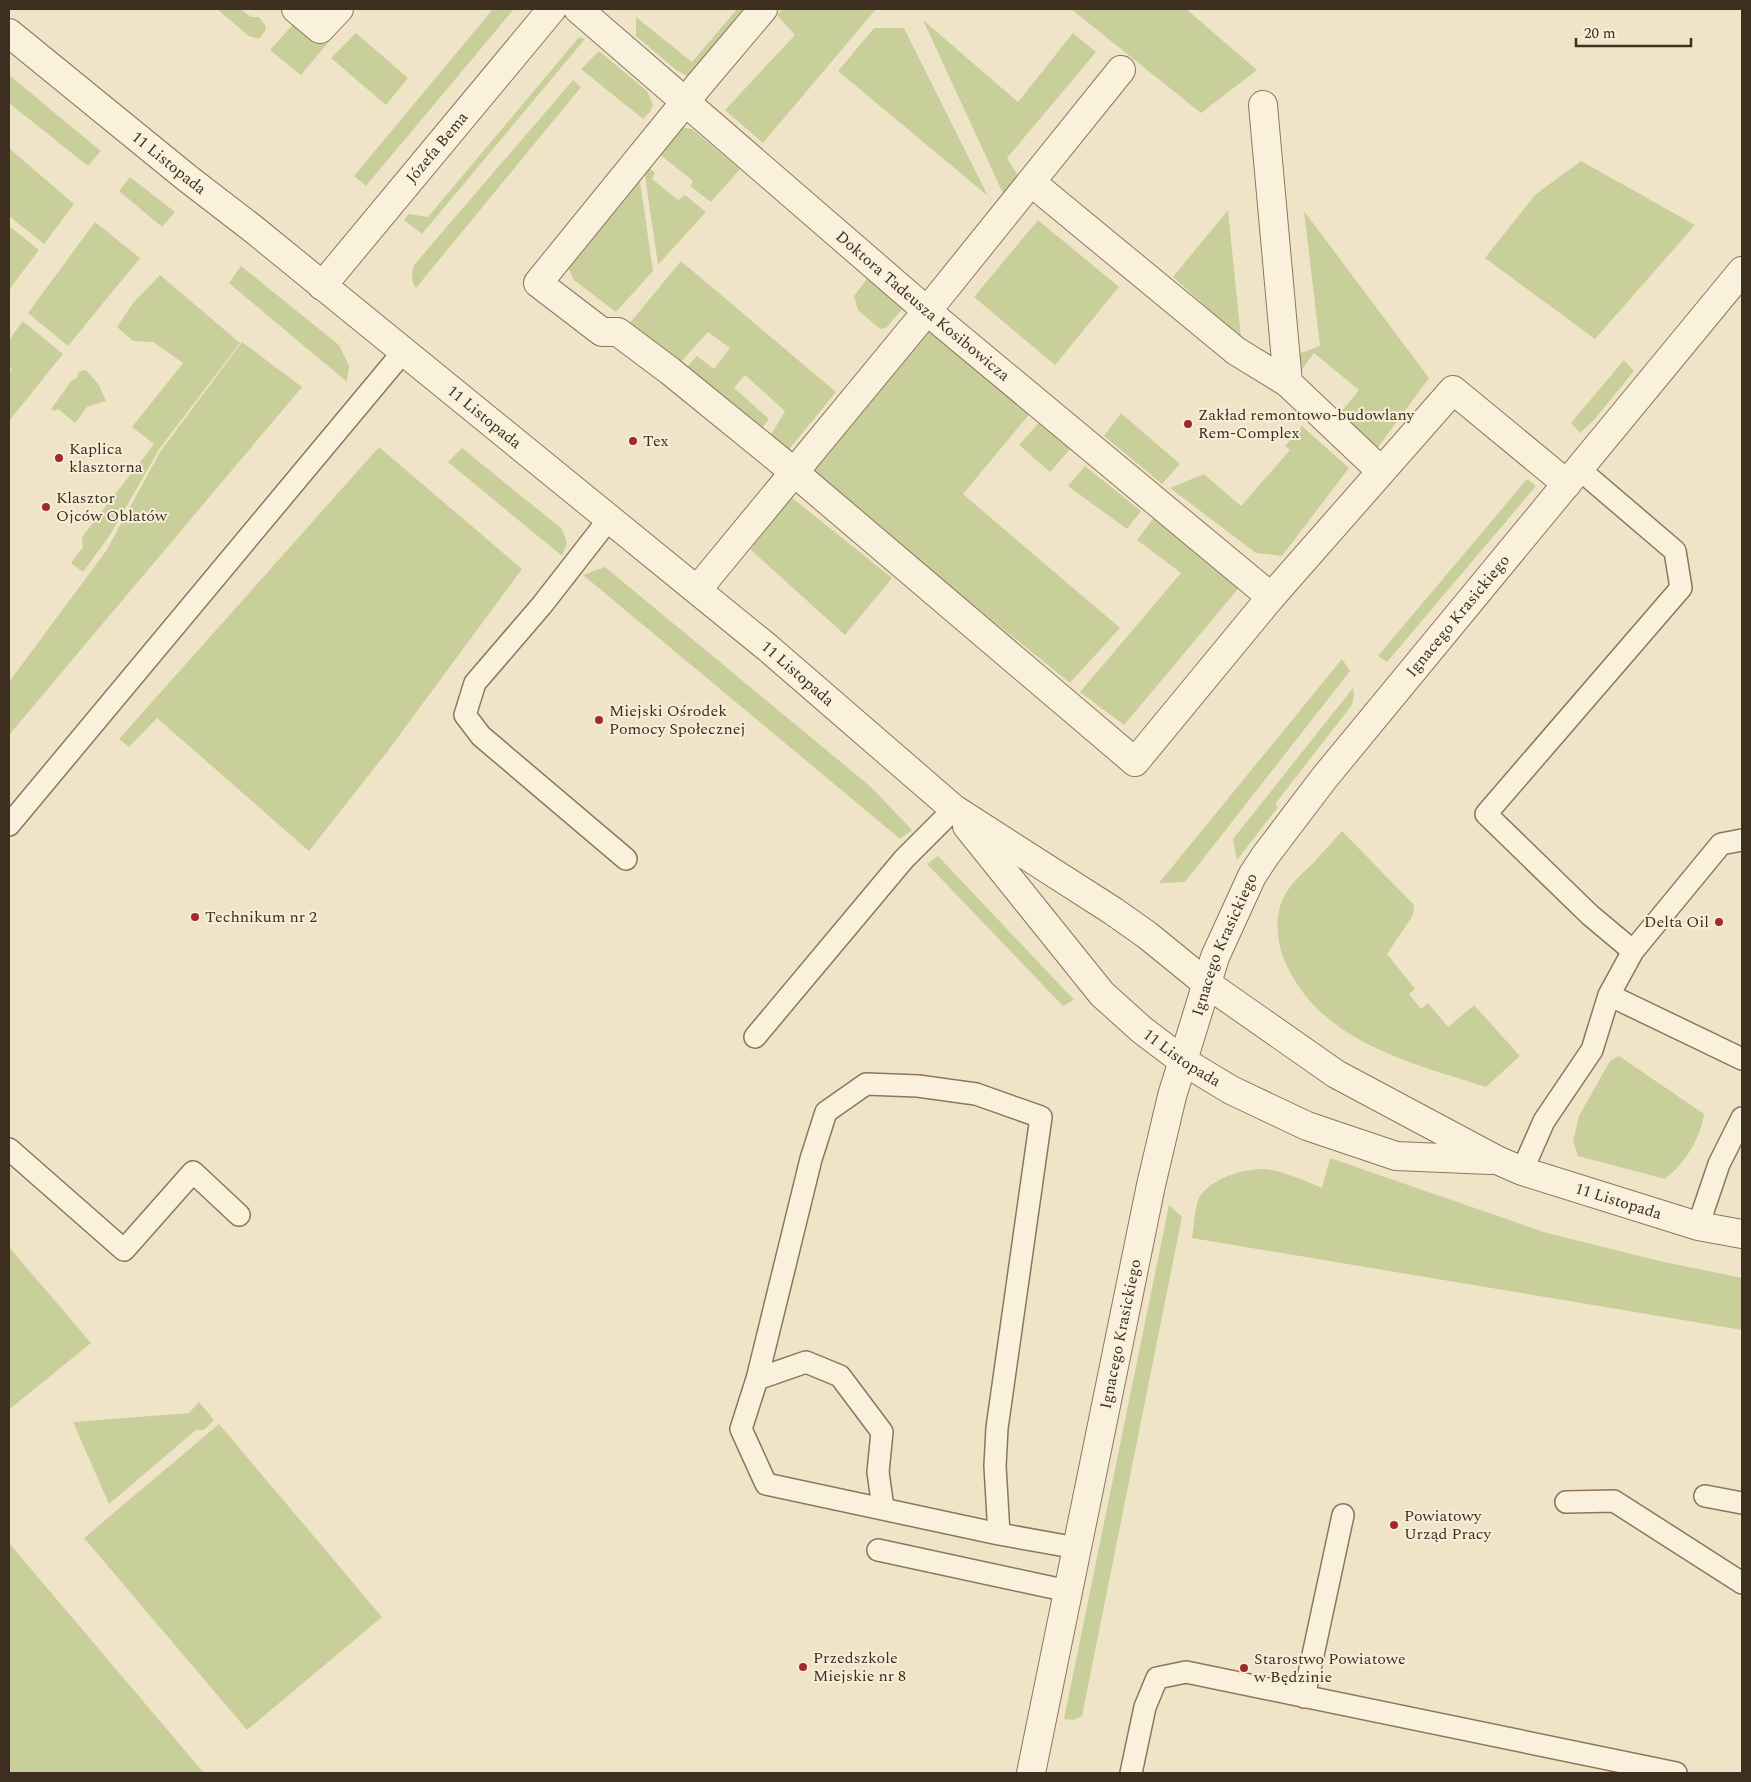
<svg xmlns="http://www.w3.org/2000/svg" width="1751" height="1782" viewBox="0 0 1751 1782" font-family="Spectral,serif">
	<rect width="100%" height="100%" fill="#f0e4c8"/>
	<path fill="#c9cf9b" d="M 217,9 L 241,9 L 251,17 L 259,17 L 266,26 L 265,31 L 259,39 L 249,36 Z
		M 493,9 L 514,9 L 366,186 L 354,176 Z
		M 737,9 L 756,9 L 695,80 L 676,70 L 636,36 L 636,17 L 692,62 Z
		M 782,9 L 876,9 L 763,143 L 725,110 L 795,35 L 777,15 Z
		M 1071,9 L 1186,9 L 1257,70 L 1201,113 Z
		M 298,19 L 332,38 L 301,75 L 270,50 Z
		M 923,20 L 1018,102 L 1073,33 L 1096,52 L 1007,158 L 1022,182 L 1007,202 Z
		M 874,28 L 904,28 L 988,196 L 838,71 Z
		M 356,33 L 408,78 L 386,105 L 331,58 Z
		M 579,37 L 585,39 L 422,234 L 404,220 L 409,214 L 428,217 Z
		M 599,51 L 647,91 L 653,105 L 650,112 L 643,119 L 581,69 Z
		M 9,75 L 101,151 L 88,166 L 9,103 Z
		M 573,80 L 581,87 L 416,288 C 410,280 412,274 414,265 Z
		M 681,127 L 692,129 L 740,169 L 711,202 L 690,186 L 693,181 L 658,153 Z
		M 9,148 L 74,204 L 44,244 L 9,216 Z
		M 1581,161 L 1695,225 L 1595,339 L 1485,258 L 1535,195 Z
		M 647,166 L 655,173 L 652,179 L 678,200 L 685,195 L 706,212 L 658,265 L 644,169 Z
		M 639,174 L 653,271 L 616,312 L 574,280 L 568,267 Z
		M 130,177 L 175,212 L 162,227 L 119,191 Z
		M 1228,210 L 1241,338 L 1173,277 Z
		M 1304,211 L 1429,378 L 1376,450 L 1337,417 L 1359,390 L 1314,353 L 1300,372 L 1290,357 L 1320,346 Z
		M 1038,220 L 1119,287 L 1055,365 L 974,297 Z
		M 95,222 L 140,258 L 68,346 L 28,313 Z
		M 9,226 L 39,250 L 9,290 Z
		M 681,261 L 836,392 L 786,453 L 769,438 L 785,411 L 745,375 L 734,388 L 769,419 L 759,432 L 685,369 L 697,356 L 714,369 L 730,348 L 708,332 L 678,365 L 629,324 Z
		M 241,266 L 339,345 L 349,366 L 347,382 L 229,283 Z
		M 160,275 L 240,343 L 160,448 L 110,535 L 83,572 L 71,563 L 83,547 L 82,537 L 154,444 L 132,427 L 183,363 L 153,342 L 133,341 L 117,327 L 133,303 Z
		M 869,276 L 906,305 L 886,328 L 880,329 L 858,310 L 854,296 Z
		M 23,321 L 63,354 L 9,421 L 9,374 L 12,370 L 9,366 L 9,340 Z
		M 928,329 L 1032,411 L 963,494 L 1120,628 L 1070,683 L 814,476 L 814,469 Z
		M 242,342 L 302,387 L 9,735 L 9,682 L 106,551 L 160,452 Z
		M 1624,360 L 1634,371 L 1594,420 L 1580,433 L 1571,423 Z
		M 83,370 L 87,371 L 99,385 L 106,401 L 87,407 L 75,423 L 58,409 L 55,411 L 51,409 L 72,380 L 77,378 L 78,373 Z
		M 1121,413 L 1180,464 L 1162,484 L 1104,436 Z
		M 1042,419 L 1072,447 L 1050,472 L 1019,445 Z
		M 1302,426 L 1349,468 L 1282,556 L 1256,553 L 1170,488 L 1204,474 L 1241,506 L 1290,450 L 1285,446 Z
		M 379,447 L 522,569 L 387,752 L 309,851 L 157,718 L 129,747 L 119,739 Z
		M 462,448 L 562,529 L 567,543 L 562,556 L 448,462 Z
		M 1085,466 L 1141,511 L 1127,529 L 1068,486 Z
		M 1527,479 L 1536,486 L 1387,662 L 1378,656 Z
		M 790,496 L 892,578 L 845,635 L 751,550 L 756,540 Z
		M 1155,516 L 1243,583 L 1124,725 L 1080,692 L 1181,573 L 1137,540 Z
		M 605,567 L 871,787 L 912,830 L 900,839 L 583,575 Z
		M 1342,659 L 1350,671 L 1185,882 L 1159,883 Z
		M 1353,688 L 1354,694 L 1352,705 L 1275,804 L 1278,807 L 1237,860 L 1233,839 Z
		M 1342,831 L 1414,905 L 1413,915 L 1387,954 L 1415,989 L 1409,994 L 1421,1009 L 1428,1003 L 1448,1027 L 1474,1005 L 1520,1056 L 1486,1087 C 1409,1062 1318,1042 1284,959 C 1276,939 1274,912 1286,893 C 1293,881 1304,872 1314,862 C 1323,852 1333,841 1342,831 Z
		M 938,856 L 1074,1000 L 1063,1006 L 927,864 Z
		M 1619,1056 L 1704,1114 C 1700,1140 1685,1163 1665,1179 L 1578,1156 L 1573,1141 L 1579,1116 L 1610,1061 Z
		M 1330,1158 L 1547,1233 L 1660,1261 L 1742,1278 L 1742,1330 L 1192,1238 C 1194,1228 1195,1203 1200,1196 C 1213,1178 1242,1169 1263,1169 C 1282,1170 1305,1181 1322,1188 Z
		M 1169,1205 L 1182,1217 L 1082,1716 L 1074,1720 L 1064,1719 Z
		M 9,1247 L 91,1343 L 11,1408 L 9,1406 Z
		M 199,1402 L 214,1420 L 204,1430 L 196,1430 L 109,1504 L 73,1422 L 189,1413 Z
		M 219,1424 L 382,1617 L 247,1730 L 84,1538 Z
		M 9,1543 L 204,1773 L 9,1773 Z"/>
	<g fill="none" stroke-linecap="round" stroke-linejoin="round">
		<g stroke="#8d765c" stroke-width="24">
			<path id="service" d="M 1579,469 L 1675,551 L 1681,588 L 1486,814 L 1590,915 L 1633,951
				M 609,519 L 542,605 L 475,683 L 465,715 L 481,736 L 626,859
				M 9,825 L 403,352
				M 1609,995 L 1742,1059
				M 755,1037 L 904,859 L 954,809
				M 9,1149 L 124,1250 L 193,1172 L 239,1215
				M 1522,1171 L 1544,1121 L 1592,1050 L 1609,995 L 1633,951 L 1721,844 L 1742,840
				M 1698,1226 L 1719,1164 L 1742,1118
				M 757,1379 L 811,1159 L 826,1112 L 866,1084 L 918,1086 L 976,1094 L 1041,1117 L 997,1428 L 995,1466 L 999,1534 L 1077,1548
				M 1705,1496 L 1742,1503
				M 1566,1502 L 1614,1501 L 1742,1583
				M 883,1508 L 878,1472 L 882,1432 L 840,1376 L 806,1362 L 757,1379 L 741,1429 L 766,1484 L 999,1534
				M 878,1550 L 1068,1591
				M 1304,1697 L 1343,1515
				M 1131,1773 L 1145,1707 L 1157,1678 L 1186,1672 L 1676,1773"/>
		</g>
		<g stroke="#8d765c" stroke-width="30">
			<g id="minor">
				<path d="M 296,9 L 320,29 L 339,9"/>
				<path id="s1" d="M 578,9 L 927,311 L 1271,597"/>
				<path d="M 763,9 L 698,86 L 538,283 L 602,332 L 618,332 L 670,371 L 788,467 L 1135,762 L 1271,597 L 1453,390 L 1567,484"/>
				<path id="s2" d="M 9,33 L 187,178 L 252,228 L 768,648 L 954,809 L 1113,911 L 1147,935 L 1206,983 L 1336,1074 L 1497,1160 L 1522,1171 L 1698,1226 L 1742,1234"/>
				<path d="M 1263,105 L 1288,383 L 1381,471"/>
				<path d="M 1031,182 L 1236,351 L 1288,383"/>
				<path id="s3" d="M 322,286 L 552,9"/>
				<path d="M 697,590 L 927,311 L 1121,70"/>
				<path id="s4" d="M 967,826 L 1102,994 L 1142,1030 L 1183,1061 L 1231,1090 L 1307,1126 L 1396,1156 L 1490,1160"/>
				<path id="s5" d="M 1031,1773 L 1151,1185 L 1172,1096 L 1215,957 L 1252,876 L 1265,856 L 1325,777 L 1742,271"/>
			</g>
		</g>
		<use href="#service" stroke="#faf1dc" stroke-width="21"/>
		<use href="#minor" stroke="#faf1dc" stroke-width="28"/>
	</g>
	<g fill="#9e2a2b" stroke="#f7eed8" stroke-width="2">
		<circle cx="1188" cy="424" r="5"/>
		<circle cx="633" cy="441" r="5"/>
		<circle cx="59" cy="458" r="5"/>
		<circle cx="46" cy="507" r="5"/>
		<circle cx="599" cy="720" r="5"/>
		<circle cx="195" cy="917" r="5"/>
		<circle cx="1719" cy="922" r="5"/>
		<circle cx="1394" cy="1525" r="5"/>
		<circle cx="803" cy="1667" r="5"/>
		<circle cx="1244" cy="1668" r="5"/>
	</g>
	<g text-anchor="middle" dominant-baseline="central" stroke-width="4" stroke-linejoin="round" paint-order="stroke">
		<g font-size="16" fill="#3d2e20" stroke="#f7eed8">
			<text stroke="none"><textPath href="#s3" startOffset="180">Józefa Bema</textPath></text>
			<text stroke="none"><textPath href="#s2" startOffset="206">11 Listopada</textPath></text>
			<text stroke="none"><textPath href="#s1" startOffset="455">Doktora Tadeusza Kosibowicza</textPath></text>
			<text stroke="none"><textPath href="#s2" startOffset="611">11 Listopada</textPath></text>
			<text stroke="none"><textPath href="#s5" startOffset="1258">Ignacego Krasickiego</textPath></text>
			<text stroke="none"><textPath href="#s2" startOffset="1016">11 Listopada</textPath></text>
			<text stroke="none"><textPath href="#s5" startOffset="852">Ignacego Krasickiego</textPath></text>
			<text stroke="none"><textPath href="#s4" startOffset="318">11 Listopada</textPath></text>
			<text stroke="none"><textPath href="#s2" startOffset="1999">11 Listopada</textPath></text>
			<text stroke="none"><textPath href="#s5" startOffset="448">Ignacego Krasickiego</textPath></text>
		</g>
		<g font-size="16" fill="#3d2e20" stroke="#f7eed8" text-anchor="start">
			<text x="1198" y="415">Zakład remontowo-budowlany<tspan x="1198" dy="18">Rem-Complex</tspan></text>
			<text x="643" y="441">Tex</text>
			<text x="69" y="449">Kaplica<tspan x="69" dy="18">klasztorna</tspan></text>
			<text x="56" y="498">Klasztor<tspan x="56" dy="18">Ojców Oblatów</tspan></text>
			<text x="609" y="711">Miejski Ośrodek<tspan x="609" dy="18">Pomocy Społecznej</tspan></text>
			<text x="205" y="917">Technikum nr 2</text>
			<text x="1709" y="922" text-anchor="end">Delta Oil</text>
			<text x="1404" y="1516">Powiatowy<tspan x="1404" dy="18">Urząd Pracy</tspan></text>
			<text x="813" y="1658">Przedszkole<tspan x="813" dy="18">Miejskie nr 8</tspan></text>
			<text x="1254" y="1659">Starostwo Powiatowe<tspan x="1254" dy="18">w Będzinie</tspan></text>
		</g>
	</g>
	<rect width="1751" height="1782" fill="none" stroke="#3d2e20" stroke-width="20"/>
	<path d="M1576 38v8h115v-8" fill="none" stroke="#3d2e20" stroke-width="2.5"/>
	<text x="1584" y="38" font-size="15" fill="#3d2e20" stroke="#f7eed8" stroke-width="4" paint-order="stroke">20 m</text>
</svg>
